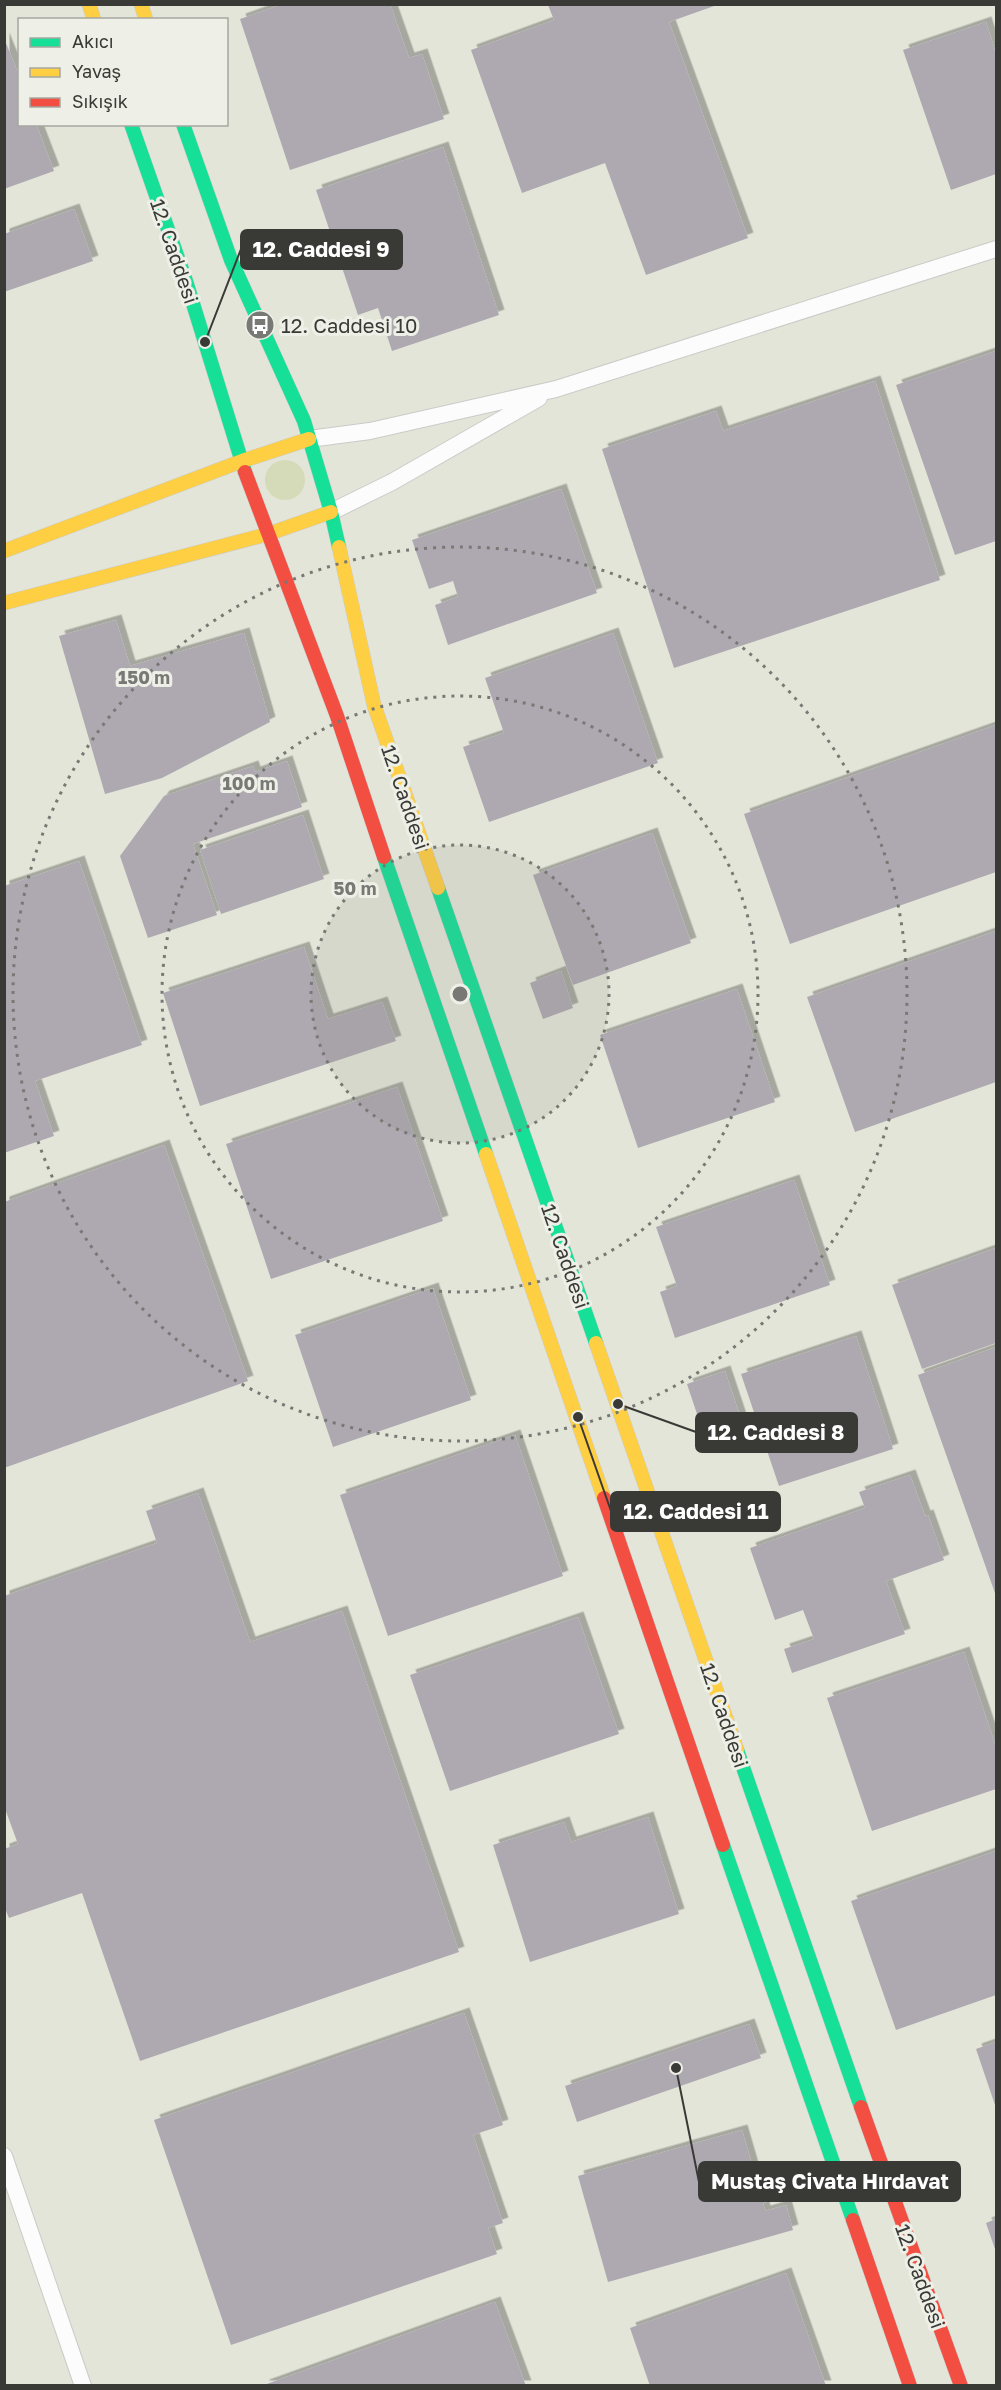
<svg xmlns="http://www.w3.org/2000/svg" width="1001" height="2390" viewBox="0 0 1001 2390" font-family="'Golos Text',sans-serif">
	<defs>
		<filter id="shadow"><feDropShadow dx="5.5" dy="-5.5" stdDeviation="0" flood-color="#0004"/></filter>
	</defs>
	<rect width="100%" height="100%" fill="#edeee9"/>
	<path fill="#e3e5d9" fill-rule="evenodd" d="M 5,5 L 996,5 L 996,2385 L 5,2385 ZM 20,20 L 226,20 L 226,124 L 20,124 Z"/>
	<path fill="#d5dbb8" d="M265 480a20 20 0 1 1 40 0a20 20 0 1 1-40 0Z"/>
	<path fill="#aea9b1" filter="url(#shadow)" d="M 283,4 L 390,4 L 409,58 L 422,54 L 444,119 L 290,170 L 240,19 Z
		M 548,5 L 717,5 L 669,22 L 748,238 L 646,275 L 605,163 L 522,193 L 471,50 L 554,20 Z
		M 986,22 L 996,54 L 996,174 L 951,190 L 903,50 Z
		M 4,38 L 20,78 L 20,124 L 36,124 L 54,171 L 4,189 Z
		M 443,147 L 499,315 L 392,351 L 378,308 L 358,315 L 316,190 Z
		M 74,209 L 93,261 L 4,292 L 4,234 Z
		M 996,351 L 996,541 L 955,555 L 896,385 Z
		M 875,381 L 940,580 L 674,668 L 602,449 L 716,411 L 723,431 Z
		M 561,489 L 597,593 L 448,645 L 435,605 L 458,597 L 453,581 L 429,589 L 412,540 Z
		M 116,620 L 130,666 L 244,633 L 270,722 L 162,778 L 105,794 L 59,636 Z
		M 613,633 L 658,763 L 489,822 L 463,747 L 504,733 L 485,678 Z
		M 996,725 L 996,872 L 790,944 L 744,814 Z
		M 287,761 L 302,807 L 193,844 L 217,915 L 148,938 L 120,856 L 164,796 L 253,766 L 255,772 Z
		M 303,815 L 324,879 L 221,914 L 200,850 Z
		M 652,833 L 691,943 L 573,985 L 533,875 Z
		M 79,861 L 142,1045 L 35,1081 L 54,1136 L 4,1153 L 4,886 Z
		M 996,931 L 996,1082 L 855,1132 L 807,997 Z
		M 304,947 L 328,1019 L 382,1002 L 396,1041 L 200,1106 L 163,993 Z
		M 561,971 L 573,1008 L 543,1019 L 530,983 Z
		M 737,989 L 775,1102 L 638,1148 L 600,1035 Z
		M 397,1087 L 443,1221 L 271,1279 L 226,1144 Z
		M 164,1145 L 248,1381 L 4,1468 L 4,1202 Z
		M 794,1180 L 830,1285 L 675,1338 L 660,1292 L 677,1286 L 656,1227 Z
		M 996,1248 L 996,1343 L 922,1369 L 892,1285 Z
		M 433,1288 L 471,1400 L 333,1447 L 295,1335 Z
		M 856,1336 L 893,1449 L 779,1486 L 741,1374 Z
		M 996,1347 L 996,1596 L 918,1375 Z
		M 725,1371 L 741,1419 L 703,1432 L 687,1384 Z
		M 515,1435 L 563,1576 L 388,1636 L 340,1495 Z
		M 910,1475 L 925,1516 L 928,1515 L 944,1560 L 886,1581 L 905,1634 L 792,1673 L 784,1649 L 814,1639 L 803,1610 L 775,1620 L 750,1548 L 865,1508 L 859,1492 Z
		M 198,1493 L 250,1642 L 342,1611 L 459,1952 L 140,2061 L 82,1893 L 9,1918 L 4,1906 L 4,1849 L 18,1844 L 4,1806 L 4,1596 L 157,1543 L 146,1511 Z
		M 578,1617 L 619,1734 L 450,1791 L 410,1675 Z
		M 964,1652 L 996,1747 L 996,1789 L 872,1831 L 827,1698 Z
		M 648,1817 L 679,1914 L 530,1962 L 493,1845 L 564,1822 L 571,1842 Z
		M 996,1851 L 996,1995 L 896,2030 L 851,1901 Z
		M 464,2013 L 503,2125 L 473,2135 L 503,2223 L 488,2228 L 497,2254 L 231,2345 L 154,2120 Z
		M 749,2024 L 761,2058 L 577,2122 L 565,2086 Z
		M 996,2042 L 996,2108 L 976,2049 Z
		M 742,2130 L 756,2178 L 781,2171 L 788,2196 L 763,2203 L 765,2211 L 786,2205 L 793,2230 L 608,2282 L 578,2176 Z
		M 996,2219 L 996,2252 L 986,2223 Z
		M 786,2273 L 826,2386 L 650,2386 L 630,2328 Z
		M 495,2302 L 526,2386 L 264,2386 L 264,2385 Z"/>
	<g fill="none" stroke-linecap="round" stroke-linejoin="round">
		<g stroke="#cacbc8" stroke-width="18">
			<path id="street" d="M 309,439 L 370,431 L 556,389 L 996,249
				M 331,512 L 392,482 L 539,398
				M 4,2156 L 83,2386"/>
		</g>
		<g stroke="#cacbc8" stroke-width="15">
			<path id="fast" d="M 131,124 L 186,281 L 245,472
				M 183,124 L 231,260 L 304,421 L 331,512 L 339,547
				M 384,857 L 486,1154
				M 438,888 L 596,1343
				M 737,1750 L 861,2107
				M 723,1845 L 853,2220"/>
		</g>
		<g stroke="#cacbc8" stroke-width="15">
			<path id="slow" d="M 89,4 L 94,20
				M 141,4 L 146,20
				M 339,547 L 374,705 L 438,888
				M 4,551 L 242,461 L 309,439
				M 4,603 L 268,534 L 331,512
				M 486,1154 L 604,1498
				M 596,1343 L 737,1750"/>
		</g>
		<g stroke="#cacbc8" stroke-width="15">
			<path id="jam" d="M 245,472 L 337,716 L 384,857
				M 604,1498 L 723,1845
				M 861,2107 L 961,2386
				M 853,2220 L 910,2386"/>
		</g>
		<use href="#street" stroke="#fcfcfc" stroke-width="16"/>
		<use href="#fast" stroke="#16e098" stroke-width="14"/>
		<use href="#slow" stroke="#ffcf43" stroke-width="14"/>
		<use href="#jam" stroke="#f24e42" stroke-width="14"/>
	</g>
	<circle cx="460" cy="994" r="149" fill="#787975" fill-opacity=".12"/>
	<g fill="none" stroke="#787975" stroke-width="3" stroke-dasharray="3 6">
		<circle cx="460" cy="994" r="149"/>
		<circle cx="460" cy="994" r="298"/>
		<circle cx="460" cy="994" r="447"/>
	</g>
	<defs>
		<g id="bus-disc" transform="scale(1.5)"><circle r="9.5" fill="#787975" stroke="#eef0e7"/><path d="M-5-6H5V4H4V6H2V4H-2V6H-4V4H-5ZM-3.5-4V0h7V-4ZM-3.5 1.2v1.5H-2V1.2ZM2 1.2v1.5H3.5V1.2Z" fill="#fff"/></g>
	</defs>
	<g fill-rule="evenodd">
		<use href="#bus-disc" x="260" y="325"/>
	</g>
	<g text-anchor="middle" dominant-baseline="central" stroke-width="6" stroke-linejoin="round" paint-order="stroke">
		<g font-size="20" fill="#393a36" stroke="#eef0e7">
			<text transform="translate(175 251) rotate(71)">12. Caddesi</text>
			<text transform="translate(406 797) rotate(71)">12. Caddesi</text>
			<text transform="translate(566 1256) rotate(71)">12. Caddesi</text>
			<text transform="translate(725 1715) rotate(71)">12. Caddesi</text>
			<text transform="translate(921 2276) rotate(70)">12. Caddesi</text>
		</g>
		<g font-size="20" fill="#393a36" stroke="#eef0e7" text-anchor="start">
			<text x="281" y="325">12. Caddesi 10</text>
		</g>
	</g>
	<circle cx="460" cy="994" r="9" fill="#787975" stroke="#eef0e7" stroke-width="3"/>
	<g font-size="18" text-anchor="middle" font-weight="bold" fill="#787975" stroke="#eef0e7" stroke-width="6" stroke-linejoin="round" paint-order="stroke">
		<text x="144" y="684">150 m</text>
		<text x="249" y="790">100 m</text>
		<text x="355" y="895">50 m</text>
	</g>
	<path fill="none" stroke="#393a36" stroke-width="2" d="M205 342L241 249M618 1404L696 1432M578 1417L611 1511M676 2068L699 2182"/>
	<g fill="#393a36" stroke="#eef0e7" stroke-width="2">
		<circle cx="205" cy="342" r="6"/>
		<circle cx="618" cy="1404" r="6"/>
		<circle cx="578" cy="1417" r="6"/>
		<circle cx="676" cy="2068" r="6"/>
	</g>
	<g fill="#393a36" stroke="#393a36" stroke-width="2">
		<rect x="241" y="230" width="161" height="39" rx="6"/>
		<rect x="696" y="1413" width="161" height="39" rx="6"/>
		<rect x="611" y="1492" width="169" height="39" rx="6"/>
		<rect x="699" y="2162" width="261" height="39" rx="6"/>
	</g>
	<g font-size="21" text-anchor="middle" font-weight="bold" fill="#fff">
		<text x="321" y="257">12. Caddesi 9</text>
		<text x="776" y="1440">12. Caddesi 8</text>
		<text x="696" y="1519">12. Caddesi 11</text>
		<text x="830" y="2189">Mustaş Civata Hırdavat</text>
	</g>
	<rect width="1001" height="2390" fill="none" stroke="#393a36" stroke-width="12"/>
	<rect x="18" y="18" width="210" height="108" fill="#eef0e7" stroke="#a6a7a0" stroke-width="1.5"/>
	<rect x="30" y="38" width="30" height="9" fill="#16e098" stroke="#a6a7a0" stroke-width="1.5"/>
	<text x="72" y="48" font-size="18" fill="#393a36">Akıcı</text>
	<rect x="30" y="68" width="30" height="9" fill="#ffcf43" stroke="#a6a7a0" stroke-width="1.5"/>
	<text x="72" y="78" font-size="18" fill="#393a36">Yavaş</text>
	<rect x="30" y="98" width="30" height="9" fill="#f24e42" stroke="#a6a7a0" stroke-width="1.5"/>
	<text x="72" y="108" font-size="18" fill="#393a36">Sıkışık</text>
</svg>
